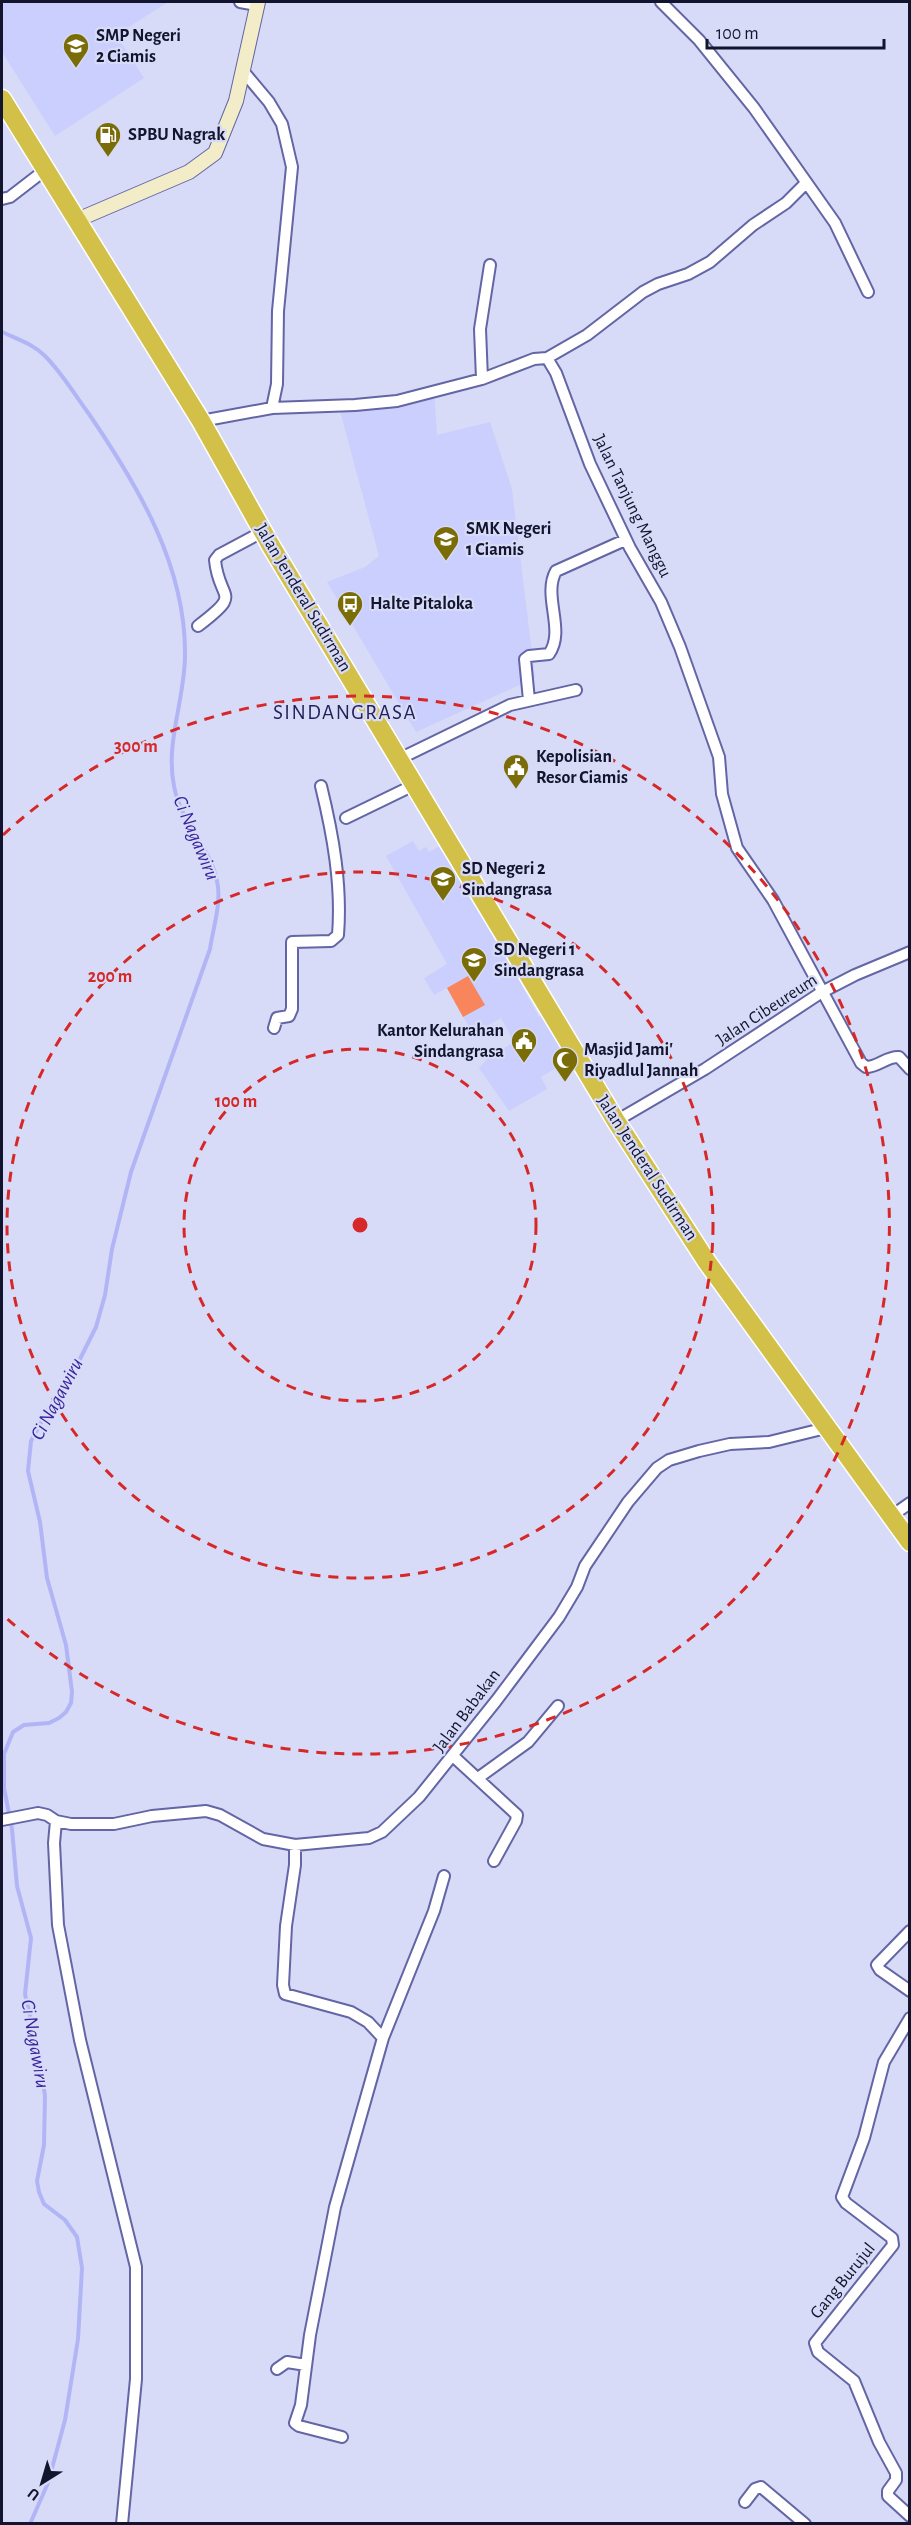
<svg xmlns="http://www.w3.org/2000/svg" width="911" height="2525" viewBox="0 0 911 2525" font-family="'Alegreya Sans',sans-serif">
	<rect width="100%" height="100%" fill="#d7dbf7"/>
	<path fill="#cacffd" d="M 2,2 L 168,2 L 124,30 L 127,36 L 120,41 L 144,78 L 55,136 L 2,52 Z
		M 434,389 L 437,435 L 490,422 L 512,489 L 535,678 L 416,732 L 327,582 L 365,567 L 379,556 L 340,411 Z
		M 413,841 L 419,851 L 426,847 L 429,852 L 440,846 L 496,938 L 539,1017 L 543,1014 L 571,1059 L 541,1077 L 547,1089 L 509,1111 L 479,1068 L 489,1057 L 514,1042 L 501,1018 L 473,1034 L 447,988 L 434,995 L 424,978 L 447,964 L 386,856 Z"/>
	<path fill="#f8855b" d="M 468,976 L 485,1005 L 463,1017 L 447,988 Z"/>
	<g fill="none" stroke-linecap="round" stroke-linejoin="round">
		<path stroke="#b1b5f6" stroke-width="4" d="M 2,332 C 17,339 33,344 45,356 C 62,373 75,395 89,414 C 138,486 186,566 185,655 C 185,699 165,743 174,786 C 180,821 210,847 217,881 C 222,902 213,928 210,949 L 131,1172 L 112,1249 L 105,1295 L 96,1327 L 76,1367 L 50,1406 L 31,1441 L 28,1471 L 40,1522 L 47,1578 L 66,1645 L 72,1692 L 71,1703 L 66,1712 L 59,1718 L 49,1723 L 24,1725 L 13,1732 L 4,1754 L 4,1788 L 12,1829 L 17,1886 L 31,1938 L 25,1994 L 38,2050 L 45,2096 L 44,2145 L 37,2181 L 39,2192 L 44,2204 L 65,2220 L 77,2237 L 82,2268 L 78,2339 L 65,2420 L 48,2483 L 30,2524"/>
		<g stroke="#6365a4" stroke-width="14">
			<path id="street" d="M 240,2 L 257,5
				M 661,2 L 699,40 L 754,108 L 835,223 L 868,292
				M 243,71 L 269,102 L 282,124 L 292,167 L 278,311 L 277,384 L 272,408
				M 2,199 L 10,197 L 45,170
				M 547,358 L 587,335 L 643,292 L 658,284 L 688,274 L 710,262 L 753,225 L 786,203 L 805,184
				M 482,379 L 480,329 L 490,265
				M 201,421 L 272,408 L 355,405 L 397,401 L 482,379 L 534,359 L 547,358 L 556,373 L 590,464 L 630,548 L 661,602 L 680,647 L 719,757 L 722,794 L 737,848 L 773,900 L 861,1063 L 866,1067 C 878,1067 887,1056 899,1057 L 910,1069
				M 198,626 C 244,591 219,602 215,560 L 219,555 L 264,531
				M 529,700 L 525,659 L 529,656 L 549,654 C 566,630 542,596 556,571 L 625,540
				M 399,759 L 510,705 L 576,690
				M 346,818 L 414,785
				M 274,1028 L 277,1018 L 289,1016 L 292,1009 L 292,942 L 331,941 L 338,935 C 342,885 333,835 321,786
				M 616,1121 L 705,1069 L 822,992 L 855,975 L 910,952
				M 890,1517 L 910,1503
				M 453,1756 L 517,1815 L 516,1821 L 494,1861
				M 478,1778 L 528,1742 L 558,1706
				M 2,1820 L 38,1813 L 47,1815 L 56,1821 L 71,1824 L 114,1824 L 152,1816 L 206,1811 L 220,1815 L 263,1839 L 295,1845 L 369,1838 L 382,1832 L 419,1797 L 496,1701 L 559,1617 L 577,1587 L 585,1566 L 628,1502 L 657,1468 L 669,1460 L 699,1451 L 730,1444 L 769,1442 L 826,1428
				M 56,1821 L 54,1843 L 58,1925 L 80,2040 L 136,2267 L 136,2379 L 122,2524
				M 295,1845 L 295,1865 L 286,1926 L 283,1985 L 285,1994 L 351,2012 L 368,2022 L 383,2038 L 335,2207 L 310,2335 L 301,2405 L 295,2423 L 299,2426 L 342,2437
				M 910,1931 L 877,1965 L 880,1970 L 910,1991
				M 910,2018 L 884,2062 L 864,2138 L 842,2197 L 846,2203 L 892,2238 L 893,2245 L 815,2343 L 818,2352 L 854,2381 L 879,2442 L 896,2473 L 896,2480 L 888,2491 L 888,2496 L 910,2516
				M 383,2038 L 434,1911 L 444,1876
				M 277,2369 L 287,2362 L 306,2365
				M 745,2502 L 755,2489 L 761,2487 L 805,2524"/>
		</g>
		<g stroke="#6365a4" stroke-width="16">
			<path id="secondary" d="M 77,220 L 189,172 L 215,153 L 236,101 L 258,2"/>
		</g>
		<g stroke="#fff" stroke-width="21">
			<path id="highway" d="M 2,99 L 201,421 L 271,546 L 616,1121 L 707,1262 L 910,1542"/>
		</g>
		<use href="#street" stroke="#fff" stroke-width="10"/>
		<use href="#secondary" stroke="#f2ecc8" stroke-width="14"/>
		<use href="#highway" stroke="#d2c048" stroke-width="18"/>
	</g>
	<g fill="none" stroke="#d62828" stroke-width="3" stroke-dasharray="10 8">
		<circle cx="360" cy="1225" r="176"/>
		<circle cx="360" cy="1225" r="353"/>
		<path d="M3 835A529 529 0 1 1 3 1615"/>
	</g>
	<defs>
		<g id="school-pin" transform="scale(1.35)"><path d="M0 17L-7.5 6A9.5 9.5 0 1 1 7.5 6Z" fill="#7a6d08" stroke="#d7dbf7"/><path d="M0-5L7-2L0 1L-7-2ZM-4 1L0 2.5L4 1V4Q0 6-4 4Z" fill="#fff"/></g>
		<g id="fuel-pin" transform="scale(1.35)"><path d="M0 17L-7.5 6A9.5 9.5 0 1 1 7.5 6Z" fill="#7a6d08" stroke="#d7dbf7"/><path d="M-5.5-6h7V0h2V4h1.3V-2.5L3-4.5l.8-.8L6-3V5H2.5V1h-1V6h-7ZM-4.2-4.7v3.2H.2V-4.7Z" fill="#fff"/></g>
		<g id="bus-pin" transform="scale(1.35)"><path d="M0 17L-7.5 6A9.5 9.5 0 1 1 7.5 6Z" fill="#7a6d08" stroke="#d7dbf7"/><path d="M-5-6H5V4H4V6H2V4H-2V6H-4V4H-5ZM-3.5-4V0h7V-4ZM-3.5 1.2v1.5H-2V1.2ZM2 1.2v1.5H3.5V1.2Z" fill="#fff"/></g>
		<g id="civic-pin" transform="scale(1.35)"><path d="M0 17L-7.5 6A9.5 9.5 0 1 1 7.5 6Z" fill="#7a6d08" stroke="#d7dbf7"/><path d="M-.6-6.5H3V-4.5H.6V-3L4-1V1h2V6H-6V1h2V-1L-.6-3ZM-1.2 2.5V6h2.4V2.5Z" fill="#fff"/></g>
		<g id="mosque-pin" transform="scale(1.35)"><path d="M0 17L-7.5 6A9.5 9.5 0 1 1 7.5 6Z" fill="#7a6d08" stroke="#d7dbf7"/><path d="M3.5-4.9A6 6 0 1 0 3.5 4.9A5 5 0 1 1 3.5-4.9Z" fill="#fff"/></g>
	</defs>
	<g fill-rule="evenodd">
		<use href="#school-pin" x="76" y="46"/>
		<use href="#fuel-pin" x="108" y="135"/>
		<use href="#school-pin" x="446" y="539"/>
		<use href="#bus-pin" x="350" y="604"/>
		<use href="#civic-pin" x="516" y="767"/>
		<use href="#school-pin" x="443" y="879"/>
		<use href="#school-pin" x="474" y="960"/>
		<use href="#civic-pin" x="524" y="1041"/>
		<use href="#mosque-pin" x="565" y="1060"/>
	</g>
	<g text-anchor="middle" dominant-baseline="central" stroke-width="4.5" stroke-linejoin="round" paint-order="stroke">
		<g font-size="18" font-weight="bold" fill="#13142d" stroke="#d7dbf7" text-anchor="start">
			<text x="96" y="36">SMP Negeri<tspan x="96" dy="21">2 Ciamis</tspan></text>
			<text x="128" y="135">SPBU Nagrak</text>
			<text x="466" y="529">SMK Negeri<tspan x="466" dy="21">1 Ciamis</tspan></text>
			<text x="370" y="604">Halte Pitaloka</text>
			<text x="536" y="757">Kepolisian<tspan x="536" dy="21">Resor Ciamis</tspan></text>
			<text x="462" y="869">SD Negeri 2<tspan x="462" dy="21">Sindangrasa</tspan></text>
			<text x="494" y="950">SD Negeri 1<tspan x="494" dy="21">Sindangrasa</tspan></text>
			<text x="504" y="1031" text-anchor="end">Kantor Kelurahan<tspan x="504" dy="21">Sindangrasa</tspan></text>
			<text x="584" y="1050">Masjid Jami'<tspan x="584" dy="21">Riyadlul Jannah</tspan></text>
		</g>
		<g font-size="18" fill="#13142d" stroke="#d7dbf7">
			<text transform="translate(632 506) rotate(64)">Jalan Tanjung Manggu</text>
			<text transform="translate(303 598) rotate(59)">Jalan Jenderal Sudirman</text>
			<text transform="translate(767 1010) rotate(-33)">Jalan Cibeureum</text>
			<text transform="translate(647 1168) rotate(57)">Jalan Jenderal Sudirman</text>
			<text transform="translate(467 1711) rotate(-53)">Jalan Babakan</text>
			<text transform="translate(843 2281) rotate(-51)">Gang Burujul</text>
		</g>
		<g font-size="20" font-style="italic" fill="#38249d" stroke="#d7dbf7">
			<text transform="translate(196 838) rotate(67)">Ci Nagawiru</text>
			<text transform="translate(57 1399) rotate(-62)">Ci Nagawiru</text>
			<text transform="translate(35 2044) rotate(80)">Ci Nagawiru</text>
		</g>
		<g font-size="21" letter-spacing="1.5" fill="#242159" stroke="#d7dbf7">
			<text x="345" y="712">SINDANGRASA</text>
		</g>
	</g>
	<circle cx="360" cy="1225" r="9" fill="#d62828" stroke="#d7dbf7" stroke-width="3"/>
	<g font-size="18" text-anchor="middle" font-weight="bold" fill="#d62828" stroke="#d7dbf7" stroke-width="4.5" stroke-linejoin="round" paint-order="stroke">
		<text x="136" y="752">300 m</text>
		<text x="110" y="982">200 m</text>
		<text x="236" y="1107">100 m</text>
	</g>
	<rect width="911" height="2525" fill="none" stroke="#13142d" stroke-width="6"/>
	<g transform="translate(42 2483) rotate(217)" stroke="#d7dbf7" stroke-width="4.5" paint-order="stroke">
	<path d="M0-4.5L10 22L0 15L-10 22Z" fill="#13142d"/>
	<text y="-9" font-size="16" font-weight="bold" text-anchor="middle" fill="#13142d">U</text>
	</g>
	<path d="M707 39v9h177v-9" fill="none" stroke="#13142d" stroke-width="3"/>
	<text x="716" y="39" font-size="18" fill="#13142d" stroke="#d7dbf7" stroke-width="4.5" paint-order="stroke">100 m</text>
</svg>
